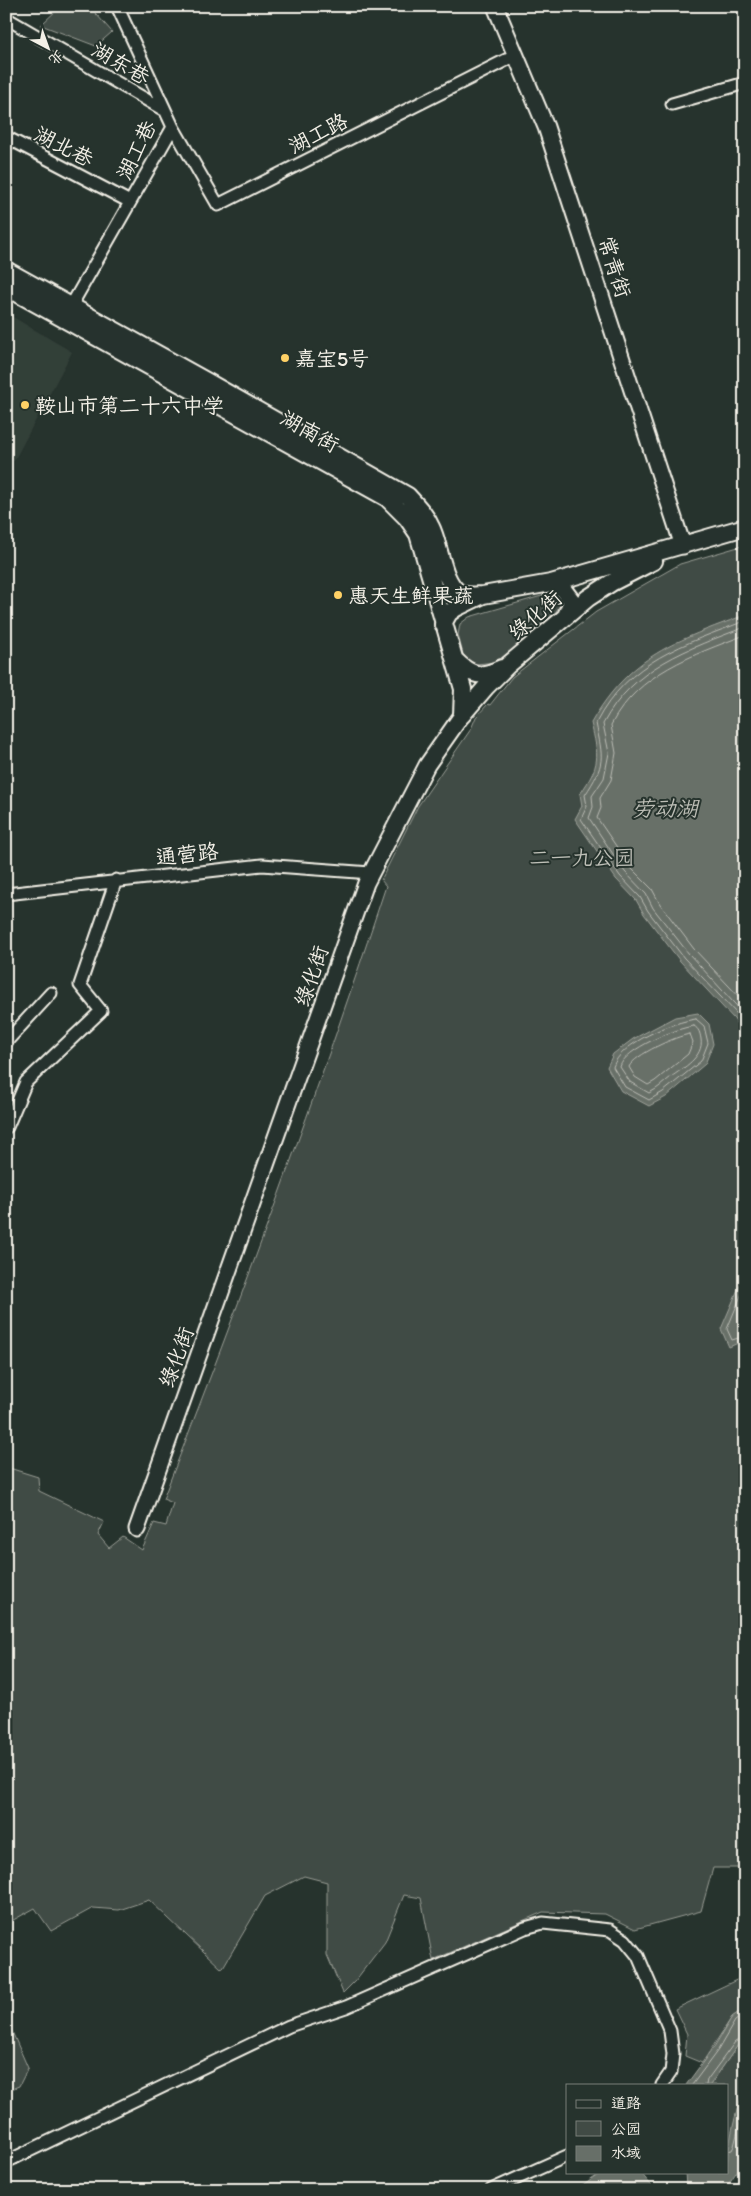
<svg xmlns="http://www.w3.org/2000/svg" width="751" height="2196" viewBox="0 0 751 2196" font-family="Itim,'LXGW WenKai TC',sans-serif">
	<rect width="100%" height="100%" fill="#26332d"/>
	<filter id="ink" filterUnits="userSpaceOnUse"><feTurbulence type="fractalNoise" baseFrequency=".02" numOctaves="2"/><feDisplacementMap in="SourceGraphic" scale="10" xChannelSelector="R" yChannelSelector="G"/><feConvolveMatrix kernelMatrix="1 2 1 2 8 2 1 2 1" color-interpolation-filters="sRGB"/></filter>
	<g filter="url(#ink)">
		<path fill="#333f39" d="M 6,313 L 72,352 L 14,461 L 6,459 Z"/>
		<path fill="#414b45" stroke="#9a9e96" d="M 61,6 L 89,6 L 112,32 L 96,46 L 41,25 Z
			M 745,545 L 745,1868 L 713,1868 L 701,1911 L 635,1929 L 605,1914 L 543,1912 L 433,1960 L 421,1898 L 404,1895 L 385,1942 L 355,1981 L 343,1993 L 327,1955 L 327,1882 L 304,1876 L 265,1896 L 222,1969 L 149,1900 L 119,1910 L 93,1908 L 51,1931 L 35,1908 L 6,1924 L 6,1467 L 38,1477 L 39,1491 L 104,1522 L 98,1535 L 109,1548 L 123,1537 L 142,1550 L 154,1523 L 166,1526 L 173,1503 L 163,1499 C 242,1297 318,1093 386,886 L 381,880 L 418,806 L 471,729 L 476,717 L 488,704 L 490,705 L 512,677 L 596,612 L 680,564 Z
			M 552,593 L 558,597 L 560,605 L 555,613 L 498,662 L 486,663 L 476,664 L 468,660 L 463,654 L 458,635 L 460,624 L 469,617 Z
			M 745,1976 L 745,2008 L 732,2017 L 702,2063 L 685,2056 L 687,2034 L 675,2009 Z
			M 6,2018 L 28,2068 L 19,2086 L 6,2091 Z
			M 745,2041 L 745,2089 L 737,2110 L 732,2137 L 727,2152 L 727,2085 L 710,2085 L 738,2045 Z"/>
		<path fill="#676f68" stroke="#9fa39b" d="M 745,615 L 745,1037 L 734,1019 L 680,961 L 644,914 L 636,900 L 616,879 L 575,819 L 582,806 L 580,794 C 601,764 599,757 591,723 C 630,655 676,641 745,615 Z
			M 698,1013 L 709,1024 L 713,1044 L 705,1064 L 666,1097 L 649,1106 L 621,1091 L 607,1067 L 613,1054 L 633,1039 L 675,1017 Z
			M 745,1273 L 745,1340 L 729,1347 L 721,1329 Z
			M 745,2008 L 745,2041 L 738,2045 L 710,2085 L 686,2085 L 714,2047 L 732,2017 Z
			M 745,2089 L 745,2160 L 724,2190 L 685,2190 L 686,2188 L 685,2172 L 727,2172 C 727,2150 735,2109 745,2089 Z
			M 602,2172 L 640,2172 L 655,2190 L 577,2190 Z"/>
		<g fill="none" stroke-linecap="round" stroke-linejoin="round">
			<path stroke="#bcbdb5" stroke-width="1" d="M 745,621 C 684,644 628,661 596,723 C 603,759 606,763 585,795 L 587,806 L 581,819 L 620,876 L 640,897 L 648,911 L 684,958 L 738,1015 L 745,1027
				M 745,627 C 688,649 633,667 603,724 L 609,753 L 604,778 L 592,796 L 593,807 L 589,818 L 625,872 L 646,894 L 653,908 L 689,954 L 745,1015
				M 745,635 C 693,655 638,673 611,725 L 616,753 L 611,780 L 600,798 L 601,808 L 597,818 L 631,868 L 652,889 L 660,904 L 694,949 L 745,1003
				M 696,1019 L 704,1026 L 708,1043 L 701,1061 L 663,1092 L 649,1100 L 625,1087 L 613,1067 C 620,1043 672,1022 696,1019 Z
				M 694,1026 C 699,1029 700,1033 701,1039 C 704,1057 683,1068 671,1077 C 663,1083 658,1089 649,1093 L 630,1082 L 620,1067 C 624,1049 676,1028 694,1026 Z
				M 690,1034 L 693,1042 L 688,1054 L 655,1081 L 648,1085 L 635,1077 L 629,1067 C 634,1055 676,1036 690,1034 Z
				M 745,1286 L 727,1329 L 732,1340 L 745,1336
				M 692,2085 L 718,2050 L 735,2021 L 745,2014
				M 706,2085 L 707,2080 L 735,2042 L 745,2037
				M 727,2151 L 732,2150 L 734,2146 L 745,2103"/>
			<g stroke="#f4f1e8" stroke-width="15">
				<path id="minor" d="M 6,18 L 164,110
					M 672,104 L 745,83
					M 173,127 L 218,205 L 516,55
					M 6,137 L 130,202
					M 71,306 L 173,127 L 117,6
					M 6,894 L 262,865 L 371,873
					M 6,1042 L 51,993
					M 7,1127 L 26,1082 L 101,1011 L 80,985 L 116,880
					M 6,2162 L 289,2026 L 346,2007 L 525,1928 L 543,1923 L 610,1930 L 625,1940 L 638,1956 L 670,2031 L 673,2054 L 671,2072 L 662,2085
					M 491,2190 L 567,2156"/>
			</g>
			<g stroke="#f4f1e8" stroke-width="19">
				<path id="tertiary" d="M 495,6 L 546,127 L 683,546
					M 137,1529 L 366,883 L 427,765 L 462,715"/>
			</g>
			<g stroke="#f4f1e8" stroke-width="20">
				<path id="secondary" d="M 6,270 L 206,381 L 408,496 C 417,506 426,515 431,527 C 440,544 442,583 460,593 C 466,597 476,595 483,595
					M 6,287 L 387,498 L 407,518 L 418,534 L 463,689 L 462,715
					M 551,583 L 563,589 L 572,601 L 566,616
					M 443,624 L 449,613 L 456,608 L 483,595 L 551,583 L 745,527
					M 455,660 C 472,677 481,678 502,668
					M 462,715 L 486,687 L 508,665 L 588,598 L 611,583 L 654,561"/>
			</g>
			<use href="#minor" stroke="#26332d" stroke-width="11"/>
			<use href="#tertiary" stroke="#26332d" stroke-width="15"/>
			<use href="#secondary" stroke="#26332d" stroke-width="16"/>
		</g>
	</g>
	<g fill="#ffd166" stroke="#26332d" stroke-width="2">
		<circle cx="285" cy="358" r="5"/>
		<circle cx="25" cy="405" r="5"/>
		<circle cx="338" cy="595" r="5"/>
	</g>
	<g text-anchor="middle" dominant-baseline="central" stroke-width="4" stroke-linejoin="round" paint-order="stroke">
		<g font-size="21" fill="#f4f1e8" stroke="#26332d">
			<text transform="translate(121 63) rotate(30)">湖东巷</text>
			<text transform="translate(318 133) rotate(-27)">湖工路</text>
			<text transform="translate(64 146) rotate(27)">湖北巷</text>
			<text transform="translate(136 150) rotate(-64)">湖工巷</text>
			<text transform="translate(615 267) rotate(72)">常青街</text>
			<text transform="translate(310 431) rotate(29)">湖南街</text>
			<text transform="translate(535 615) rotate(-41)">绿化街</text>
			<text transform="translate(187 854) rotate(-6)">通营路</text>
			<text transform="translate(311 976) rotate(-71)">绿化街</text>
			<text transform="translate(176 1357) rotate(-70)">绿化街</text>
		</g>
		<g font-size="21" fill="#f4f1e8" stroke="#26332d" text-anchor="start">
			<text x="295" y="358">嘉宝5号</text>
			<text x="35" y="405">鞍山市第二十六中学</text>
			<text x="348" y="595">惠天生鲜果蔬</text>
		</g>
		<g font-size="21" fill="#bebfb7" stroke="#26332d">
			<text x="582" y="857">二一九公园</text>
		</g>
		<g font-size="22" font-style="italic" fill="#bcbdb5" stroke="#26332d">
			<text x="665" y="808">劳动湖</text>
		</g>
	</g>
	<rect width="751" height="2196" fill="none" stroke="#26332d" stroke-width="25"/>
	<rect x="12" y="12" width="726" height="2171" fill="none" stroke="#f4f1e8" stroke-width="2" filter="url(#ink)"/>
	<rect x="566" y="2084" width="162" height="90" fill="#26332d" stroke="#787f78"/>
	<rect x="576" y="2100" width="25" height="8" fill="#26332d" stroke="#787f78"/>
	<text x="611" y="2108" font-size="15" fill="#f4f1e8">道路</text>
	<rect x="576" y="2121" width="25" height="15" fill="#414b45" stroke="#787f78"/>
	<text x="611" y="2134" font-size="15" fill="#f4f1e8">公园</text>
	<rect x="576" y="2146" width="25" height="15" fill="#676f68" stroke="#787f78"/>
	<text x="611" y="2158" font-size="15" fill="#f4f1e8">水域</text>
	<g transform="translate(48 48) rotate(139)" stroke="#26332d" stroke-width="4" paint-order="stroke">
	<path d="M0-4L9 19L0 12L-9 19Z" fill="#f4f1e8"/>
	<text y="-8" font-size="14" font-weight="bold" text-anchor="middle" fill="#f4f1e8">北</text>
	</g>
</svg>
